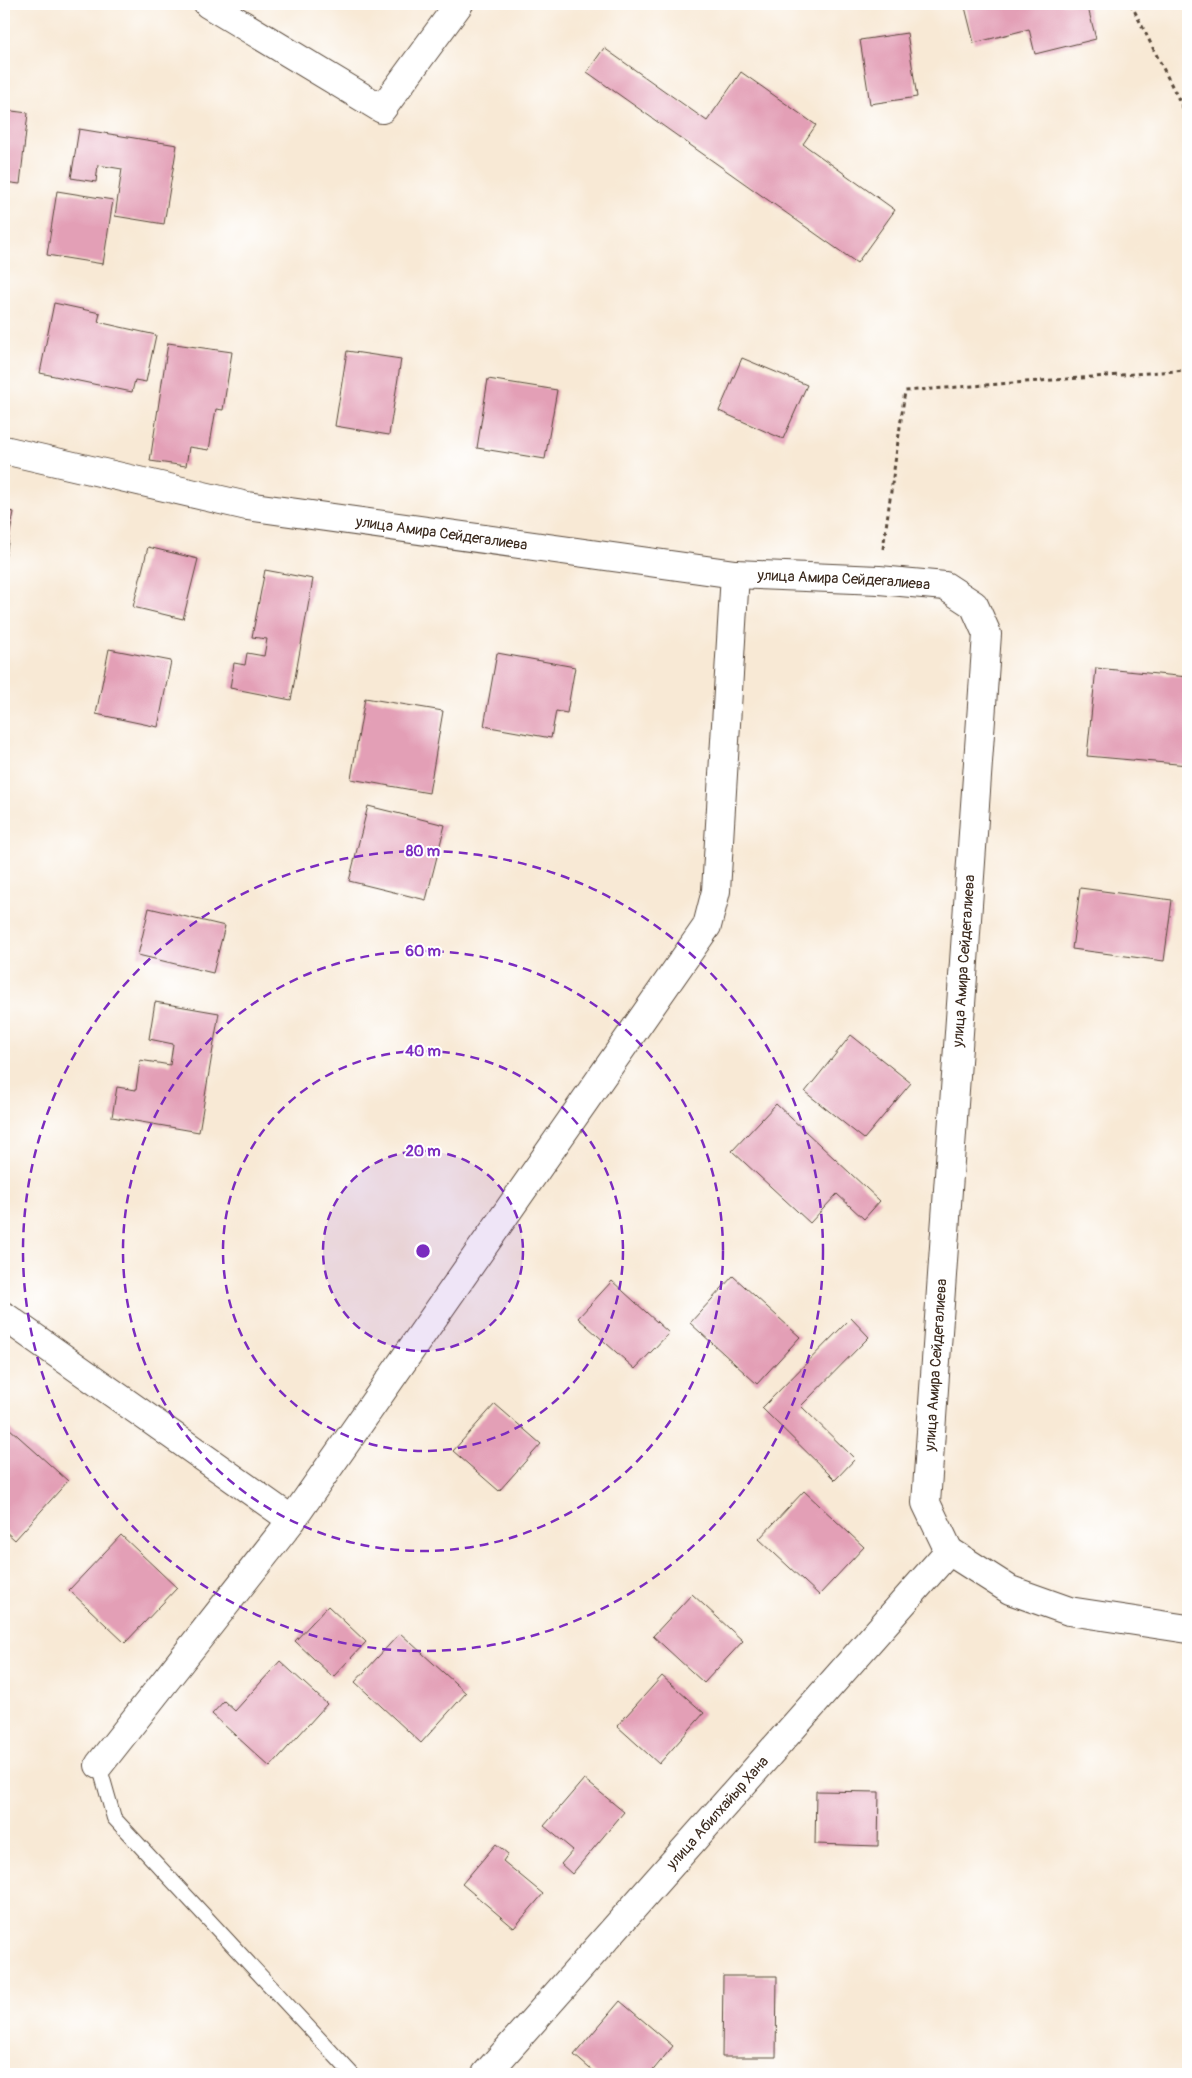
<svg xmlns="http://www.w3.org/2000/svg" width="1192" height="2078" viewBox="0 0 1192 2078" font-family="Pangolin,sans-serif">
	<rect width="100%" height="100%" fill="#fff"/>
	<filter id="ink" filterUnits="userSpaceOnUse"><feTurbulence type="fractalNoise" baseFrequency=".02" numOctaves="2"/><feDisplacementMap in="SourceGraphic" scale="10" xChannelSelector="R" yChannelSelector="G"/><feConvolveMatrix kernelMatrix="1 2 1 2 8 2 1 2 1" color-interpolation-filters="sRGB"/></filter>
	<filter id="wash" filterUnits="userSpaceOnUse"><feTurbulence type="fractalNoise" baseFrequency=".0096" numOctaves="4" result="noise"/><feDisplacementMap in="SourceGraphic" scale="20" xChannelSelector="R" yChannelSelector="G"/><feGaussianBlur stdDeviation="1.12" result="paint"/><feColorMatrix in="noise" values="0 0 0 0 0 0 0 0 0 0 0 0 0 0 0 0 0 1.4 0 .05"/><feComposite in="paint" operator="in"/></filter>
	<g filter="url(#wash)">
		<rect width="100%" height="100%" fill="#f8e9d5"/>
		<g id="blocks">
			<path fill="#e39fb6" d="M 980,4 L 1087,4 L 1096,39 L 1035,54 L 1029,29 L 974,43 L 965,7 Z
				M 907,33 L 917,97 L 870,104 L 860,40 Z
				M 604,48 L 707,121 L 741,72 L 816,125 L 803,144 L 895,210 L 857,263 L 587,72 Z
				M 4,110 L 28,113 L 20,184 L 4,182 Z
				M 79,129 L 177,145 L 164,224 L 115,216 L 122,169 L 98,165 L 96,182 L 71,178 Z
				M 57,191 L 113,200 L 103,264 L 47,255 Z
				M 54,303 L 100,313 L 98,322 L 156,335 L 146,382 L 135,380 L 132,392 L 40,373 Z
				M 168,343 L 232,352 L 223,410 L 216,409 L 209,450 L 189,447 L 186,466 L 150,461 Z
				M 347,351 L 401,359 L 389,435 L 335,426 Z
				M 742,358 L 807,385 L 783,439 L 719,411 Z
				M 488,379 L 557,390 L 545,459 L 477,448 Z
				M 4,510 L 14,512 L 5,559 L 4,559 Z
				M 148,547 L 198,559 L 183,619 L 133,607 Z
				M 265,570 L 313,579 L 291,700 L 230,688 L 234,663 L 245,665 L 247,653 L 264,656 L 267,639 L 252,637 Z
				M 109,649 L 171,661 L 158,727 L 96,714 Z
				M 497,653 L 575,667 L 567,713 L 556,711 L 551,738 L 484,726 Z
				M 1096,668 L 1188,677 L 1188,765 L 1087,756 Z
				M 365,698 L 443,711 L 429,793 L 351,779 Z
				M 368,806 L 445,825 L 426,900 L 349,881 Z
				M 1080,888 L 1172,900 L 1164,961 L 1072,949 Z
				M 149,908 L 225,926 L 213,973 L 138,955 Z
				M 155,1002 L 219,1013 L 199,1132 L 112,1117 L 117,1087 L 136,1090 L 140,1060 L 170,1065 L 173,1044 L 149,1039 Z
				M 851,1035 L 911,1083 L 864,1139 L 805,1092 Z
				M 776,1104 L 880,1201 L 864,1219 L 837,1194 L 810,1223 L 732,1151 Z
				M 733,1276 L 800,1337 L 757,1384 L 690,1323 Z
				M 612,1281 L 669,1333 L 635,1369 L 578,1318 Z
				M 851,1318 L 869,1337 L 801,1406 L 855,1459 L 835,1480 L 762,1408 Z
				M 495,1404 L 541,1444 L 499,1491 L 453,1451 Z
				M 9,1428 L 68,1481 L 15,1540 L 4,1530 L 4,1433 Z
				M 804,1491 L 864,1547 L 819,1595 L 759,1539 Z
				M 121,1535 L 177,1588 L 125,1643 L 69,1590 Z
				M 692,1594 L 743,1641 L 704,1683 L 653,1636 Z
				M 328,1606 L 366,1642 L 333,1677 L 295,1641 Z
				M 400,1633 L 466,1693 L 421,1743 L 355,1682 Z
				M 280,1661 L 327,1704 L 270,1767 L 212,1714 L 224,1701 L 235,1711 Z
				M 662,1676 L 704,1713 L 659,1764 L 617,1726 Z
				M 584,1779 L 624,1812 L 572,1874 L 561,1864 L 573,1850 L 544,1826 Z
				M 816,1791 L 879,1792 L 878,1846 L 815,1844 Z
				M 496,1844 L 508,1854 L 503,1861 L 543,1894 L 514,1928 L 462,1884 Z
				M 723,1976 L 777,1976 L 776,2057 L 722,2057 Z
				M 620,2001 L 673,2046 L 650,2074 L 596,2074 L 574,2055 Z"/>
		</g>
	</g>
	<g filter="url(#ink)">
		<use href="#blocks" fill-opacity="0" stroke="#574739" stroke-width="1"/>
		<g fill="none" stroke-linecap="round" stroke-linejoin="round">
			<g stroke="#574739" stroke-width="16">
				<path id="service" d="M 99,1765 L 114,1818 L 352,2074"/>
			</g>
			<g stroke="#574739" stroke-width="30">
				<g id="minor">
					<path d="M 208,4 L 382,109 L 459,4"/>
					<path id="s1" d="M 4,450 L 247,506 L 735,574 L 879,580 L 945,586 L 974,605 L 987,634 L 926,1503 L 949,1551"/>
					<path d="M 4,1316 L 292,1520"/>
					<path d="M 949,1551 L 1010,1590 L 1069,1611 L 1188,1629"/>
					<path d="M 99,1765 L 292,1520 L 707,926 L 716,891 L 735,574"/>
					<path id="s2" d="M 486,2074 L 949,1551"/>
				</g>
			</g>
			<path stroke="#574739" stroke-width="3" stroke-dasharray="4 4" stroke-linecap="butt" d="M 1131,4 L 1188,118
				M 883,549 L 905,391 L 1188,370"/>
			<use href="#service" stroke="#fff" stroke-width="14"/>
			<use href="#minor" stroke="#fff" stroke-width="28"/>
		</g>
	</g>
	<circle cx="423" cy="1251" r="100" fill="#7b2cbf" fill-opacity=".12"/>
	<g fill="none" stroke="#7b2cbf" stroke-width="2.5" stroke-dasharray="9 6">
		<circle cx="423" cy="1251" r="100"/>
		<circle cx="423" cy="1251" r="200"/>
		<circle cx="423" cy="1251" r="300"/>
		<circle cx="423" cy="1251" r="400"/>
	</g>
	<g text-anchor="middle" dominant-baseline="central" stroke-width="4" stroke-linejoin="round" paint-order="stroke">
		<g font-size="15" fill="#3b2a1e" stroke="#fff">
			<text stroke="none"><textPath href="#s1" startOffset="446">улица Амира Сейдегалиева</textPath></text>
			<text stroke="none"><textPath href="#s1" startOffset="851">улица Амира Сейдегалиева</textPath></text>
			<text transform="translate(964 961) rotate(-86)">улица Амира Сейдегалиева</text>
			<text transform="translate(936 1365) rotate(-86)">улица Амира Сейдегалиева</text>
			<text stroke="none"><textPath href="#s2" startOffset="349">улица Абилхайыр Хана</textPath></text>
		</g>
	</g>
	<circle cx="423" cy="1251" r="8" fill="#7b2cbf" stroke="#fff" stroke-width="2.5"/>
	<g font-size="15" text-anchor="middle" font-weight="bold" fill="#7b2cbf" stroke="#fff" stroke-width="4" stroke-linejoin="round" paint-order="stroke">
		<text x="423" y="856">80 m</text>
		<text x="423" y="956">60 m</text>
		<text x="423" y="1056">40 m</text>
		<text x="423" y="1156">20 m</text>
	</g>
	<rect width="1192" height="2078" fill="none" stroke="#fff" stroke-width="20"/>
</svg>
